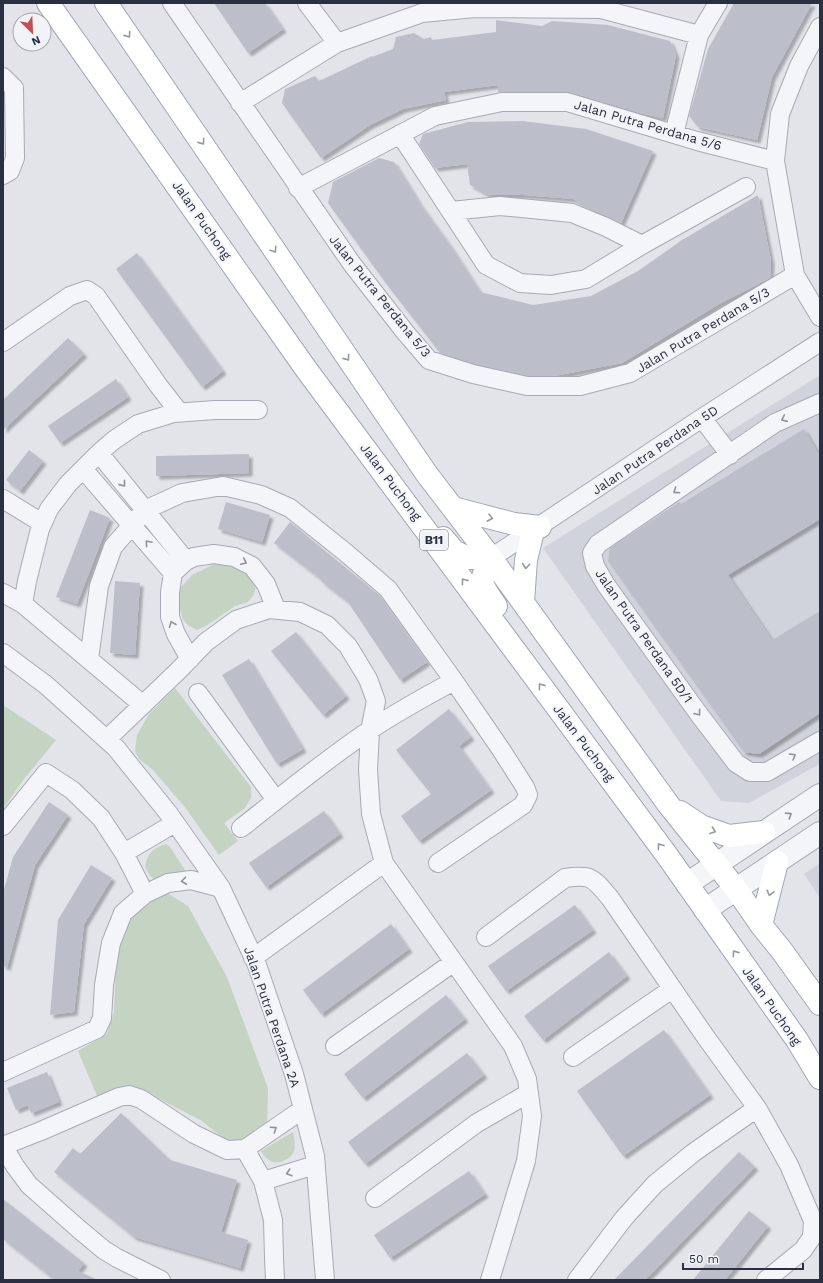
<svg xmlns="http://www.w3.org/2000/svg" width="823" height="1283" viewBox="0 0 823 1283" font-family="'Work Sans',sans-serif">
	<defs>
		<filter id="shadow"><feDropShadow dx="3.5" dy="3.5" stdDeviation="1" flood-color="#0004"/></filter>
	</defs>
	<rect width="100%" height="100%" fill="#e2e4ea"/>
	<path fill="#d0d3db" d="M 820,375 L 820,764 L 749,803 L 721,801 L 543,548 Z
		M 820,863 L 820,898 L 804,874 Z"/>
	<path fill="#c5d3c3" d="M 214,564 L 233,566 L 250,577 L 256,585 L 254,594 L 248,602 L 235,606 L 206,626 L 197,630 L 189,626 L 183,620 L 179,605 L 180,588 L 192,575 Z
		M 175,688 L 251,787 L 251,798 L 245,808 L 224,823 L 238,841 L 219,855 L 184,806 L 152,769 L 139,759 L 135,751 L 137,735 L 149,714 Z
		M 3,705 L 56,740 L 21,783 L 3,809 Z
		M 166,844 L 170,847 L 185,870 L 184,873 L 179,875 L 154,879 L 151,877 L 145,867 C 148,853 151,849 166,844 Z
		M 167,893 L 188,906 L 227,977 L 268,1088 L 267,1130 L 238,1141 L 224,1139 L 202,1121 L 144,1091 L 119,1088 L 97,1096 L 78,1051 L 107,1034 L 114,1012 L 116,961 L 125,931 L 135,911 L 146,902 Z
		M 293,1132 C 294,1138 296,1145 294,1151 C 292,1156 289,1158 285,1160 C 274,1166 266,1160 261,1151 Z"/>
	<path fill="#bcbfc9" filter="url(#shadow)" d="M 214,3 L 265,3 L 283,29 L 248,53 Z
		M 734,3 L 812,3 L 772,77 L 757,140 L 698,127 L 689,116 L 708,49 Z
		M 496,20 L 542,26 L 552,21 L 608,25 L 670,41 L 676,55 L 663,118 L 640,113 L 570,92 L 498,92 L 498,85 L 444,92 L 446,100 L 403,109 L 370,125 L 321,158 L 282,103 L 285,89 L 315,76 L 319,81 L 372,56 L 372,57 L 393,49 L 396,37 L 414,33 L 424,39 L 431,37 L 432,40 L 496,32 Z
		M 523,121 L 586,129 L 653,151 L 621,223 L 573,199 L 524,195 L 489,195 L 470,185 L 467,164 L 435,168 L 419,144 L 423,134 L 468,122 Z
		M 379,158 L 394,162 L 420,204 L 451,247 L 480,292 L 533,305 L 591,296 L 638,271 L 682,240 L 758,195 L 771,261 L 770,278 L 719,304 L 622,363 L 554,376 L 528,376 L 476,364 L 440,353 L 388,286 L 328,203 L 333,182 Z
		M 137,253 L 223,371 L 202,387 L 116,269 Z
		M 68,338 L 84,354 L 3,430 L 3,400 Z
		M 116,379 L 128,397 L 60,443 L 48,426 Z
		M 804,429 L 820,456 L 820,519 L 728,575 L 772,640 L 820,611 L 820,713 L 759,754 L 744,752 L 608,561 L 610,548 L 679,502 L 681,504 Z
		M 29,450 L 43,461 L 20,491 L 6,480 Z
		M 249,454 L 249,473 L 156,476 L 156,456 Z
		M 226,502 L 270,515 L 262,542 L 218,529 Z
		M 90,510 L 110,518 L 77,604 L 56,597 Z
		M 290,522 L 380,596 L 427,662 L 400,680 L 348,602 L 321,581 L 322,580 L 274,543 Z
		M 115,581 L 140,583 L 135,655 L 110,653 Z
		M 296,632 L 346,696 L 323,715 L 271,651 Z
		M 249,659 L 303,749 L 277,764 L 222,675 Z
		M 449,709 L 471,737 L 459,746 L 491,790 L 419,841 L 401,816 L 431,794 L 396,750 Z
		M 49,802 L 68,815 L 35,865 L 7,967 L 3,966 L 3,893 L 13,857 Z
		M 324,811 L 340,834 L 266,887 L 249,863 Z
		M 91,865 L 112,878 L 84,924 L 74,1012 L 50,1015 L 58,920 Z
		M 575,905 L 593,930 L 506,991 L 488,966 Z
		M 391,924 L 409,949 L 321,1014 L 303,990 Z
		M 609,952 L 627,976 L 543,1040 L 524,1016 Z
		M 446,995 L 465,1019 L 363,1098 L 344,1074 Z
		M 664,1030 L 710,1095 L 623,1156 L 577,1091 Z
		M 467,1053 L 484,1075 L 365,1164 L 348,1142 Z
		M 47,1072 L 59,1102 L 31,1113 L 28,1105 L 16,1110 L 7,1088 Z
		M 121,1113 L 170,1160 L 237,1180 L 221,1232 L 248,1240 L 240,1268 L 134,1237 L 54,1172 L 73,1148 L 80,1154 Z
		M 739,1152 L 755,1167 L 645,1280 L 614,1280 Z
		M 469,1171 L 485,1194 L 390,1258 L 374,1235 Z
		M 3,1199 L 84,1263 L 78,1271 L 98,1280 L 55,1280 L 3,1239 Z
		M 749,1211 L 768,1226 L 725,1280 L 693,1280 Z"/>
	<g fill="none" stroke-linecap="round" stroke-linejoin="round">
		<g stroke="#a7aab4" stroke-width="20">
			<path id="minor" d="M 172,3 L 352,264 L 405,332 L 429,360 L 473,374 L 527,386 L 580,386 L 630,373 L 795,275
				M 307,3 L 337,43
				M 820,27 L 799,66 L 780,114 L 775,161 L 795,275 L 820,317
				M 3,77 L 14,88 L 15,158 L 10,171 L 3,175
				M 240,103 L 337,43 L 422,13 L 475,8 L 601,9 L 699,35
				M 400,134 L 486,265 L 520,283 L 551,285 L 586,279 L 642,245 L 746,187
				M 674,134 L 699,35 L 718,3
				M 298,188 L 435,116 L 502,102 L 567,102 L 697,141 L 775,161
				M 451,211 L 500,206 L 572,213 L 606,227 L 642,245
				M 3,342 L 70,296 L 87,290 L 96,296 L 158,385 L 179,412
				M 820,403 L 775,423 L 598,544 L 592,553 L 595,566 L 606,585 L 698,713 L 736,763 L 750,772 L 767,772 L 820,741
				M 702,418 L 730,455
				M 99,453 L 186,561
				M 83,469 L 173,573
				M 3,499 L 42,523
				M 491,558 L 702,418 L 820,342
				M 3,593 L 23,604 L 143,705
				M 23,604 L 27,581 L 40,529 L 49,509 L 68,484 L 99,453 L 114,440 L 138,424 L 174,413 L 215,410 L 258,410
				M 3,653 L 46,685 L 116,748 L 169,814 L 221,888 L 257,965 L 294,1074 L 315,1156 L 325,1280
				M 89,659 L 99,586 L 113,547 L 145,510 L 182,493 L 223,486 L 261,495 L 290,508 L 345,552 L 388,589 L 454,681 L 500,748 L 525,787 L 528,795 L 523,805 L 438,863
				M 190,659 L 176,634 L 170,617 L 170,592 L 173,573 L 186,561 L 194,557 L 214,554 L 234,557 L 252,566 L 266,584 L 276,609
				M 198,693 L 276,800
				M 107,739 L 178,671 L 206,642 L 236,620 L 269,609 L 300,612 L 327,625 L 348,646 L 368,679 L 376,701 L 370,731 L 368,770 L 371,814 L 384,863 L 513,1046 L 527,1079 L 532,1116 L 526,1161 L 490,1280
				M 3,826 L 46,773 L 72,790 L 101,818 L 124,853 L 145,894
				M 241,828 C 283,795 325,760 370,730 C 397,712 426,696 454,681
				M 124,853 L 175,823
				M 486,937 L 565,878 C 592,874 593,878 610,898 L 705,1036 L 757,1108 L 789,1165 L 813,1221 L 812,1237 L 803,1250 L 766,1280
				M 253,958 L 384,863
				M 335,1046 L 454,962
				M 573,1057 L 672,989
				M 3,1072 L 97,1029 L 102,1018 L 104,985 L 111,943 L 123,913 L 145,894 L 168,883 L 191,880 L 221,888
				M 3,1146 L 41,1131 L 119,1097 L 129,1095 L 141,1099 L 194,1134 L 227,1150 L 245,1149 L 303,1109
				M 3,1146 L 15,1166 L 29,1185 L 80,1230 L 104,1250 L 117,1258 L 161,1280
				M 245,1149 L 263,1181 L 273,1220 L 274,1258 L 275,1280
				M 263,1181 L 315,1165
				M 375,1198 L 477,1123 L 529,1093
				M 577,1280 L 624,1218 L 655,1184 L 693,1153 L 757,1108"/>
		</g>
		<g stroke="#a7aab4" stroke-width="24">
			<path id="tertiary" d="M 687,884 L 820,795
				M 705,910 L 820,833"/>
		</g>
		<g stroke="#a1a7b5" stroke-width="24">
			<path id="primary" d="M 48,3 L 306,369 L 666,854 L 797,1040 L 820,1078
				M 106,3 L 214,161 L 341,348 L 426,473 L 491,558 L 668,804 L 736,889 L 761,925 L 782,951 L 820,1004
				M 453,508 L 514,524 L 540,527
				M 443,538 L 454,551 L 468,558 L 491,558 C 478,584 480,582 496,606
				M 523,602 L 526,560 L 533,531
				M 680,812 L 701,826 L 729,836 L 764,832
				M 761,925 L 777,862"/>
		</g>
		<use href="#minor" stroke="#f4f5f8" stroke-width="18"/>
		<use href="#tertiary" stroke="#f4f5f8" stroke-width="22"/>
		<use href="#primary" stroke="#fff" stroke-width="22"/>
	</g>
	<defs><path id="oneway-chevron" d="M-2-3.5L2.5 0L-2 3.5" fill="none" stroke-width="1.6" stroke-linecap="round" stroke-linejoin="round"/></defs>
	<g stroke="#9498a0">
		<use href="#oneway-chevron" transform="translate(128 35) rotate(55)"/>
		<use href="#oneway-chevron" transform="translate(202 142) rotate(55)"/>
		<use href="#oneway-chevron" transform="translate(274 250) rotate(56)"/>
		<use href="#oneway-chevron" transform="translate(347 358) rotate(55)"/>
		<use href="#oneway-chevron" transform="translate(490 518) rotate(14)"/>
		<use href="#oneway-chevron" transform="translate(526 566) rotate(95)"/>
		<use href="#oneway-chevron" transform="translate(464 581) rotate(-126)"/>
		<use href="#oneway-chevron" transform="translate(541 686) rotate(-127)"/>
		<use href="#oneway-chevron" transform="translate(713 831) rotate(20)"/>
		<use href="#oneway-chevron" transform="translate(660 846) rotate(-127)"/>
		<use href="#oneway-chevron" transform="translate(770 893) rotate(103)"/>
		<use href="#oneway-chevron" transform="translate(735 953) rotate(-125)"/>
	</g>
	<g stroke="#8f929c">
		<use href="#oneway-chevron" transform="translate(784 419) rotate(156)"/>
		<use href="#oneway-chevron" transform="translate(123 484) rotate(51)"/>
		<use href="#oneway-chevron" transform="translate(676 491) rotate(146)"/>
		<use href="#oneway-chevron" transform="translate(148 543) rotate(-130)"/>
		<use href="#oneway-chevron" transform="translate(244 562) rotate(25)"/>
		<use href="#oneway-chevron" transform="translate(172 624) rotate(-112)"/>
		<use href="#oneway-chevron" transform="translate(698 713) rotate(53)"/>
		<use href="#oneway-chevron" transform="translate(793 756) rotate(-31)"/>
		<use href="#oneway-chevron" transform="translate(789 815) rotate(-33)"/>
		<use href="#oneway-chevron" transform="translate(184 881) rotate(173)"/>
		<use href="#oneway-chevron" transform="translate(274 1129) rotate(-34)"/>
		<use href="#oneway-chevron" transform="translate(289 1173) rotate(163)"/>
	</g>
	<g text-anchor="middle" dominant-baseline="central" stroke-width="3.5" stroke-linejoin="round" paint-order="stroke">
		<rect fill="#f1f3f7" stroke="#666a78" stroke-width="1" x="420" y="530" width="28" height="20" rx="3"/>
		<g font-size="12" font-weight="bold" fill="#2a3041">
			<text x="434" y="540">B11</text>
		</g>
		<g font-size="13" fill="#2a3041" stroke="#f1f3f7">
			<text transform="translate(648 125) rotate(16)">Jalan Putra Perdana 5/6</text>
			<text transform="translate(202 220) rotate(55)">Jalan Puchong</text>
			<text transform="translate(380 296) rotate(51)">Jalan Putra Perdana 5/3</text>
			<text transform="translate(703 330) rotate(-31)">Jalan Putra Perdana 5/3</text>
			<text transform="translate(655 450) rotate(-34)">Jalan Putra Perdana 5D</text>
			<text transform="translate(391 482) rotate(53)">Jalan Puchong</text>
			<text transform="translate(644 636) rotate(55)">Jalan Putra Perdana 5D/1</text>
			<text transform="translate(584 743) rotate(53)">Jalan Puchong</text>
			<text transform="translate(772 1006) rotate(55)">Jalan Puchong</text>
			<text transform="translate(272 1017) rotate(71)">Jalan Putra Perdana 2A</text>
		</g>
	</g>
	<rect width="823" height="1283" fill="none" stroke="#2a3041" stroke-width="8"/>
	<g transform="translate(32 32) rotate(156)"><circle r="19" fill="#f1f3f7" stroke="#a1a5ae"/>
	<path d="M0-3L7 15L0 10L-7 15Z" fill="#c84d51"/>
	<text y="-6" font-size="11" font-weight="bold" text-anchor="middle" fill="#2a3041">N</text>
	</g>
	<path d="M683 1263v6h120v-6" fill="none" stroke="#2a3041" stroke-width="2"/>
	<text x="689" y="1263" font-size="12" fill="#2a3041" stroke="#f1f3f7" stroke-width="3" paint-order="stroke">50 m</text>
</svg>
